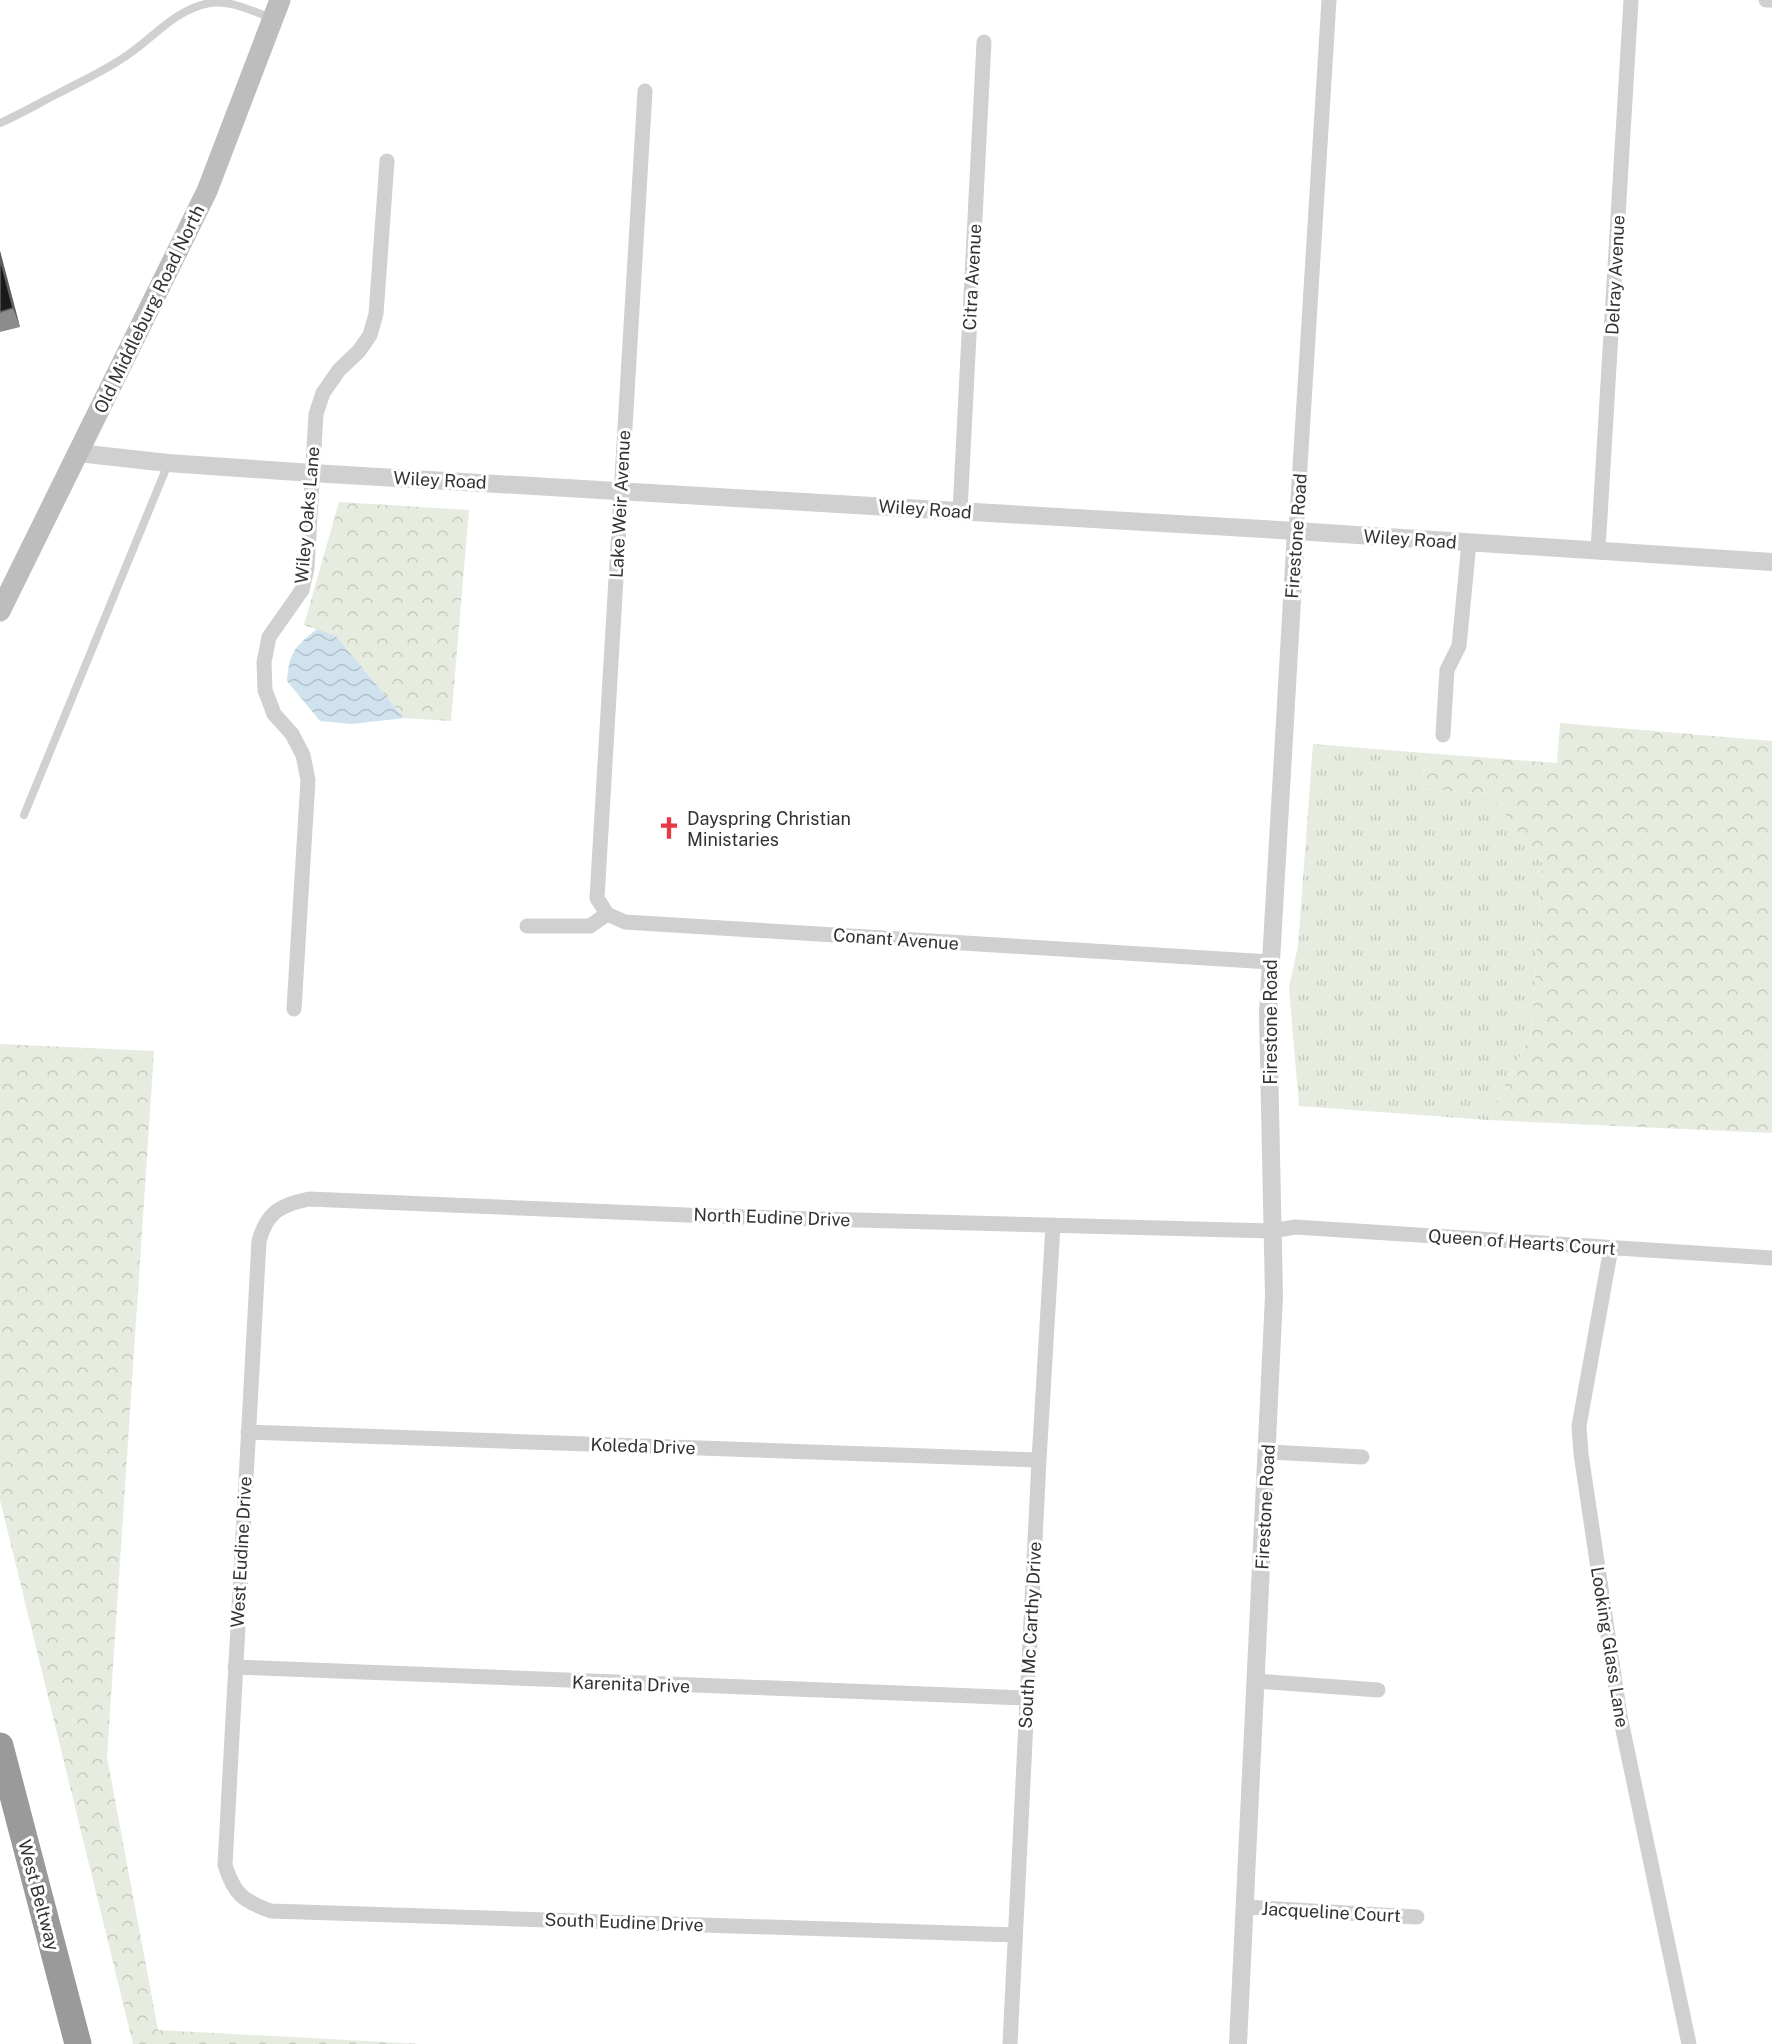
<svg xmlns="http://www.w3.org/2000/svg" width="1772" height="2044" viewBox="0 0 1772 2044" font-family="'Public Sans',sans-serif">
	<defs>
		<pattern id="grass-tufts" width="24" height="20" patternUnits="userSpaceOnUse" patternTransform="scale(1.5)"><rect width="24" height="20" fill="#e6ecdf"/><path d="M3 7l-1-3M5 7V3M7 7l1-3M15 17l-1-3M17 17v-4M19 17l1-3" fill="none" stroke="#c6cbc0"/></pattern>
		<pattern id="forest-crowns" width="20" height="18" patternUnits="userSpaceOnUse" patternTransform="scale(1.5)"><rect width="20" height="18" fill="#e6ecdf"/><path d="M2 6a3 3 0 1 1 6 0M12 15a3 3 0 1 1 6 0" fill="none" stroke="#c6cbc0"/></pattern>
		<pattern id="water-waves" width="16" height="10" patternUnits="userSpaceOnUse" patternTransform="scale(1.5)"><rect width="16" height="10" fill="#cfe2ee"/><path d="M0 5q4-4 8 0t8 0" fill="none" stroke="#b2c2cd"/></pattern>
	</defs>
	<rect width="100%" height="100%" fill="#fff"/>
	<path fill="url(#grass-tufts)" d="M 1313,744 L 1425,753 L 1422,789 L 1490,794 L 1542,863 L 1532,1032 L 1488,1120 L 1299,1106 L 1289,988 L 1298,946 Z"/>
	<path fill="url(#forest-crowns)" d="M 339,502 L 469,510 L 451,721 L 404,718 L 336,636 L 304,625 Z
		M 1560,723 L 1772,741 L 1772,1133 L 1488,1120 L 1532,1032 L 1542,863 L 1490,794 L 1422,789 L 1425,753 L 1557,763 Z
		M 0,1044 L 154,1051 L 107,1757 L 158,2030 L 422,2044 L 133,2044 L 0,1500 Z"/>
	<path fill="url(#water-waves)" d="M 317,629 L 336,636 L 404,718 L 352,724 L 320,721 L 287,681 C 289,653 294,647 317,629 Z"/>
	<g fill="none" stroke-linecap="round" stroke-linejoin="round">
		<path stroke="#d0d0d0" stroke-width="8" d="M 0,123 C 21,114 41,102 61,92 C 84,80 108,69 129,54 C 155,36 176,9 210,3 C 230,0 253,11 271,18
			M 24,815 L 168,464"/>
		<path stroke="#d0d0d0" stroke-width="15" d="M 1766,0 L 1772,0
			M 960,511 L 984,42
			M 1296,531 L 1329,0
			M 1598,550 L 1631,0
			M 1443,735 L 1447,670 L 1459,646 L 1469,543
			M 607,914 L 597,898 L 645,91
			M 607,914 L 625,922 L 1270,962
			M 527,926 L 590,926 L 607,914
			M 294,1009 L 308,780 L 303,755 L 292,734 L 274,714 L 265,690 L 264,662 L 269,637 L 302,590 L 307,568 L 316,414 L 323,393 L 339,370 L 359,351 L 370,335 L 376,314 L 387,161
			M 1611,1248 L 1579,1426 L 1581,1454 L 1620,1716 L 1689,2044
			M 248,1432 L 1039,1460
			M 1268,1452 L 1362,1457
			M 235,1667 L 1027,1698
			M 1256,1681 L 1378,1690
			M 1245,1907 L 1417,1917
			M 1015,1935 L 271,1911 C 243,1901 234,1894 225,1865 L 259,1241 C 267,1212 280,1205 309,1199 L 709,1216 L 1272,1231 L 1295,1227 L 1772,1258
			M 1010,2044 L 1039,1460 L 1053,1225"/>
		<path stroke="#d0d0d0" stroke-width="18" d="M 78,453 L 168,463 L 312,473 L 1296,531 L 1772,562
			M 1238,2044 L 1274,1296 L 1268,1013 L 1296,531"/>
		<path stroke="#bdbdbd" stroke-width="21" d="M 0,611 L 207,191 L 280,0"/>
		<path stroke="#9a9a9a" stroke-width="27" d="M 0,1746 L 78,2044"/>
	</g>
	<path fill="#8c8c8c" d="M 0,251 L 20,327 L 0,332 Z"/>
	<path fill="#5f5f5f" d="M 0,251 L 20,327 L 13,308 L 0,258 Z"/>
	<path fill="#1a1a1a" stroke="#5f5f5f" stroke-width="1.5" d="M 0,258 L 13,308 L 0,312 Z"/>
	<defs>
		<g id="church-bare" transform="scale(1.8)"><path d="M-1.2-6h2.4v3.5h3.3v2.4h-3.3V6h-2.4V-.1h-3.3v-2.4h3.3Z" fill="#e63946" stroke="#fff" stroke-width="2.5" paint-order="stroke"/></g>
	</defs>
	<g fill-rule="evenodd">
		<use href="#church-bare" x="669" y="828"/>
	</g>
	<g text-anchor="middle" dominant-baseline="central" stroke-width="6" stroke-linejoin="round" paint-order="stroke">
		<g font-size="18" fill="#333" stroke="#fff">
			<text transform="translate(1615 275) rotate(-87)">Delray Avenue</text>
			<text transform="translate(972 277) rotate(-87)">Citra Avenue</text>
			<text transform="translate(149 309) rotate(-64)">Old Middleburg Road North</text>
			<text transform="translate(440 480) rotate(3)">Wiley Road</text>
			<text transform="translate(620 504) rotate(-87)">Lake Weir Avenue</text>
			<text transform="translate(925 509) rotate(4)">Wiley Road</text>
			<text transform="translate(307 515) rotate(-85)">Wiley Oaks Lane</text>
			<text transform="translate(1296 536) rotate(-86)">Firestone Road</text>
			<text transform="translate(1410 539) rotate(4)">Wiley Road</text>
			<text transform="translate(896 939) rotate(4)">Conant Avenue</text>
			<text transform="translate(1270 1022) rotate(-90)">Firestone Road</text>
			<text transform="translate(772 1217) rotate(2)">North Eudine Drive</text>
			<text transform="translate(1522 1242) rotate(4)">Queen of Hearts Court</text>
			<text transform="translate(643 1446) rotate(2)">Koleda Drive</text>
			<text transform="translate(1265 1507) rotate(-87)">Firestone Road</text>
			<text transform="translate(241 1552) rotate(-87)">West Eudine Drive</text>
			<text transform="translate(1030 1635) rotate(-87)">South Mc Carthy Drive</text>
			<text transform="translate(1610 1647) rotate(81)">Looking Glass Lane</text>
			<text transform="translate(631 1684) rotate(2)">Karenita Drive</text>
			<text transform="translate(39 1895) rotate(75)">West Beltway</text>
			<text transform="translate(1331 1912) rotate(3)">Jacqueline Court</text>
			<text transform="translate(624 1922) rotate(2)">South Eudine Drive</text>
		</g>
		<g font-size="18" fill="#333" stroke="#fff" text-anchor="start">
			<text x="687" y="818">Dayspring Christian<tspan x="687" dy="21">Ministaries</tspan></text>
		</g>
	</g>
</svg>
